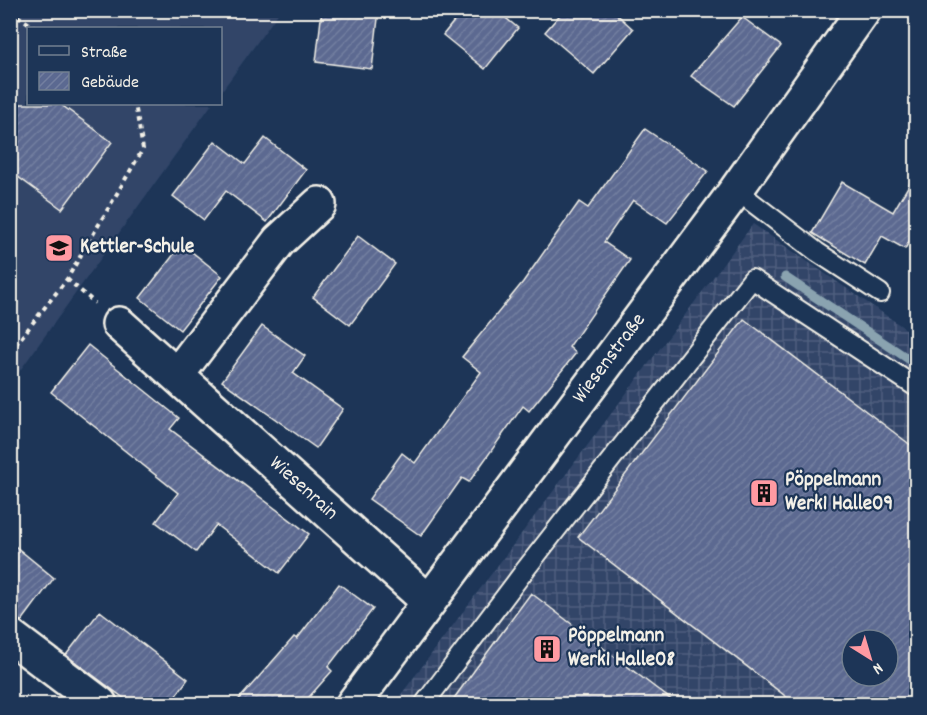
<svg xmlns="http://www.w3.org/2000/svg" width="927" height="715" viewBox="0 0 927 715" font-family="Dekko,sans-serif">
	<defs>
		<pattern id="industrial-grid" width="8" height="8" patternUnits="userSpaceOnUse" patternTransform="scale(1.5)"><rect width="8" height="8" fill="#304568"/><path d="M0 4h8M4 0v8" fill="none" stroke="#4f607e"/></pattern>
		<pattern id="building-hatch" width="6" height="6" patternUnits="userSpaceOnUse" patternTransform="scale(1.5)"><rect width="6" height="6" fill="#5b6991"/><path d="M-1 1l2-2M0 6l6-6M5 7l2-2" fill="none" stroke="#737fa0"/></pattern>
	</defs>
	<rect width="100%" height="100%" fill="#1d3557"/>
	<filter id="ink" filterUnits="userSpaceOnUse"><feTurbulence type="fractalNoise" baseFrequency=".0167" numOctaves="2"/><feDisplacementMap in="SourceGraphic" scale="12" xChannelSelector="R" yChannelSelector="G"/><feConvolveMatrix kernelMatrix="1 2 1 2 8 2 1 2 1" color-interpolation-filters="sRGB"/></filter>
	<g filter="url(#ink)">
		<path fill="#304568" d="M 11,11 L 280,11 L 221,92 L 220,28 L 28,28 L 28,104 L 212,104 L 11,383 Z"/>
		<path fill="url(#industrial-grid)" fill-rule="evenodd" d="M 753,224 L 916,336 L 916,704 L 394,704 ZM 852,640 L 888,640 L 888,676 L 852,676 Z"/>
		<g fill="none" stroke-linecap="round" stroke-linejoin="round">
			<path stroke="#8aa3b0" stroke-width="9" d="M 785,277 L 916,364"/>
		</g>
		<path fill="url(#building-hatch)" stroke="#f4f1e8" stroke-width="1.5" fill-rule="evenodd" d="M 322,10 L 379,10 L 372,69 L 316,62 Z
			M 463,10 L 496,10 L 518,28 L 485,69 L 443,35 Z
			M 564,10 L 612,10 L 633,29 L 594,74 L 545,32 Z
			M 742,17 L 781,46 L 734,106 L 691,76 Z
			M 10,104 L 60,104 L 112,142 L 62,209 L 10,171 Z
			M 645,129 L 708,171 L 667,223 L 633,200 L 604,242 L 630,260 L 569,347 L 576,353 L 529,411 L 523,406 L 469,482 L 462,478 L 421,536 L 369,499 L 402,453 L 415,463 L 481,372 L 462,357 L 523,282 L 579,202 L 588,208 Z
			M 265,138 L 306,170 L 267,222 L 226,191 L 204,220 L 173,196 L 215,141 L 245,164 Z
			M 916,173 L 916,230 L 905,249 L 882,236 L 865,265 L 812,233 L 842,182 L 893,212 Z
			M 358,236 L 395,264 L 350,325 L 313,297 Z
			M 182,244 L 222,276 L 180,330 L 140,298 Z
			M 744,319 L 916,449 L 916,705 L 797,705 L 578,537 ZM 852,640 L 888,640 L 888,676 L 852,676 Z
			M 262,326 L 305,356 L 293,373 L 343,409 L 316,448 L 222,381 Z
			M 88,345 L 179,418 L 170,429 L 309,534 L 279,573 L 216,525 L 196,552 L 156,522 L 178,493 L 51,392 Z
			M 10,542 L 54,578 L 22,621 L 10,618 Z
			M 339,584 L 373,609 L 328,667 L 332,671 L 302,705 L 234,705 L 294,637 L 297,639 Z
			M 531,593 L 678,705 L 449,705 Z
			M 100,611 L 188,679 L 169,705 L 133,705 L 66,655 Z"/>
		<g fill="none" stroke-linecap="round" stroke-linejoin="round">
			<g stroke="#f4f1e8" stroke-width="22">
				<path id="lane" d="M 736,190 L 817,252 L 880,293
					M 424,704 L 525,570 L 752,279 L 916,387"/>
			</g>
			<g stroke="#f4f1e8" stroke-width="38">
				<path id="street" d="M 119,324 L 429,602
					M 177,375 L 279,241 L 319,204
					M 10,636 L 100,704
					M 353,704 L 736,190 L 864,10"/>
			</g>
			<path stroke="#f4f1e8" stroke-width="4" stroke-dasharray="4.5 4.5" stroke-linecap="butt" d="M 10,11 L 36,28
				M 67,279 L 95,303
				M 10,352 L 67,279 L 143,149 L 135,104"/>
			<use href="#lane" stroke="#1d3557" stroke-width="18"/>
			<use href="#street" stroke="#1d3557" stroke-width="33"/>
		</g>
	</g>
	<defs>
		<g id="school-square" transform="scale(1.5)"><rect x="-9" y="-9" width="18" height="18" rx="4" fill="#ff9aa2" stroke="#1d3557"/><path d="M0-5L7-2L0 1L-7-2ZM-4 1L0 2.5L4 1V4Q0 6-4 4Z" fill="#111"/></g>
		<g id="building-square" transform="scale(1.5)"><rect x="-9" y="-9" width="18" height="18" rx="4" fill="#ff9aa2" stroke="#1d3557"/><path d="M-4-6H4V6H1V3H-1V6H-4ZM-2.5-4.3h1.7v1.8h-1.7ZM.8-4.3h1.7v1.8H.8ZM-2.5-1h1.7V.8h-1.7ZM.8-1h1.7V.8H.8Z" fill="#111"/></g>
	</defs>
	<g fill-rule="evenodd">
		<use href="#school-square" x="59" y="248"/>
		<use href="#building-square" x="764" y="493"/>
		<use href="#building-square" x="547" y="649"/>
	</g>
	<g text-anchor="middle" dominant-baseline="central" stroke-width="4.5" stroke-linejoin="round" paint-order="stroke">
		<g font-size="21" font-weight="bold" fill="#f4f1e8" stroke="#1d3557" text-anchor="start">
			<text x="80" y="248">Kettler-Schule</text>
			<text x="785" y="481">Pöppelmann<tspan x="785" dy="24">Werk1 Halle09</tspan></text>
			<text x="568" y="637">Pöppelmann<tspan x="568" dy="24">Werk1 Halle08</tspan></text>
		</g>
		<g font-size="21" fill="#f4f1e8" stroke="#1d3557">
			<text transform="translate(610 359) rotate(-53)">Wiesenstraße</text>
			<text transform="translate(303 489) rotate(42)">Wiesenrain</text>
		</g>
	</g>
	<rect width="927" height="715" fill="none" stroke="#1d3557" stroke-width="36"/>
	<rect x="18" y="18" width="891" height="679" fill="none" stroke="#f4f1e8" stroke-width="2" filter="url(#ink)"/>
	<rect x="27" y="27" width="195" height="78" fill="#1d3557" stroke="#738091" stroke-width="1.5"/>
	<rect x="39" y="46" width="30" height="9" fill="#1d3557" stroke="#738091" stroke-width="1.5"/>
	<text x="81" y="57" font-size="18" fill="#f4f1e8">Straße</text>
	<rect x="39" y="72" width="30" height="18" fill="url(#building-hatch)" stroke="#738091" stroke-width="1.5"/>
	<text x="81" y="87" font-size="18" fill="#f4f1e8">Gebäude</text>
	<g transform="translate(870 658) rotate(143)"><circle r="28" fill="#1d3557" stroke="#738091" stroke-width="1.5"/>
	<path d="M0-4.5L10 22L0 15L-10 22Z" fill="#ff9aa2"/>
	<text y="-9" font-size="16" font-weight="bold" text-anchor="middle" fill="#f4f1e8">N</text>
	</g>
</svg>
